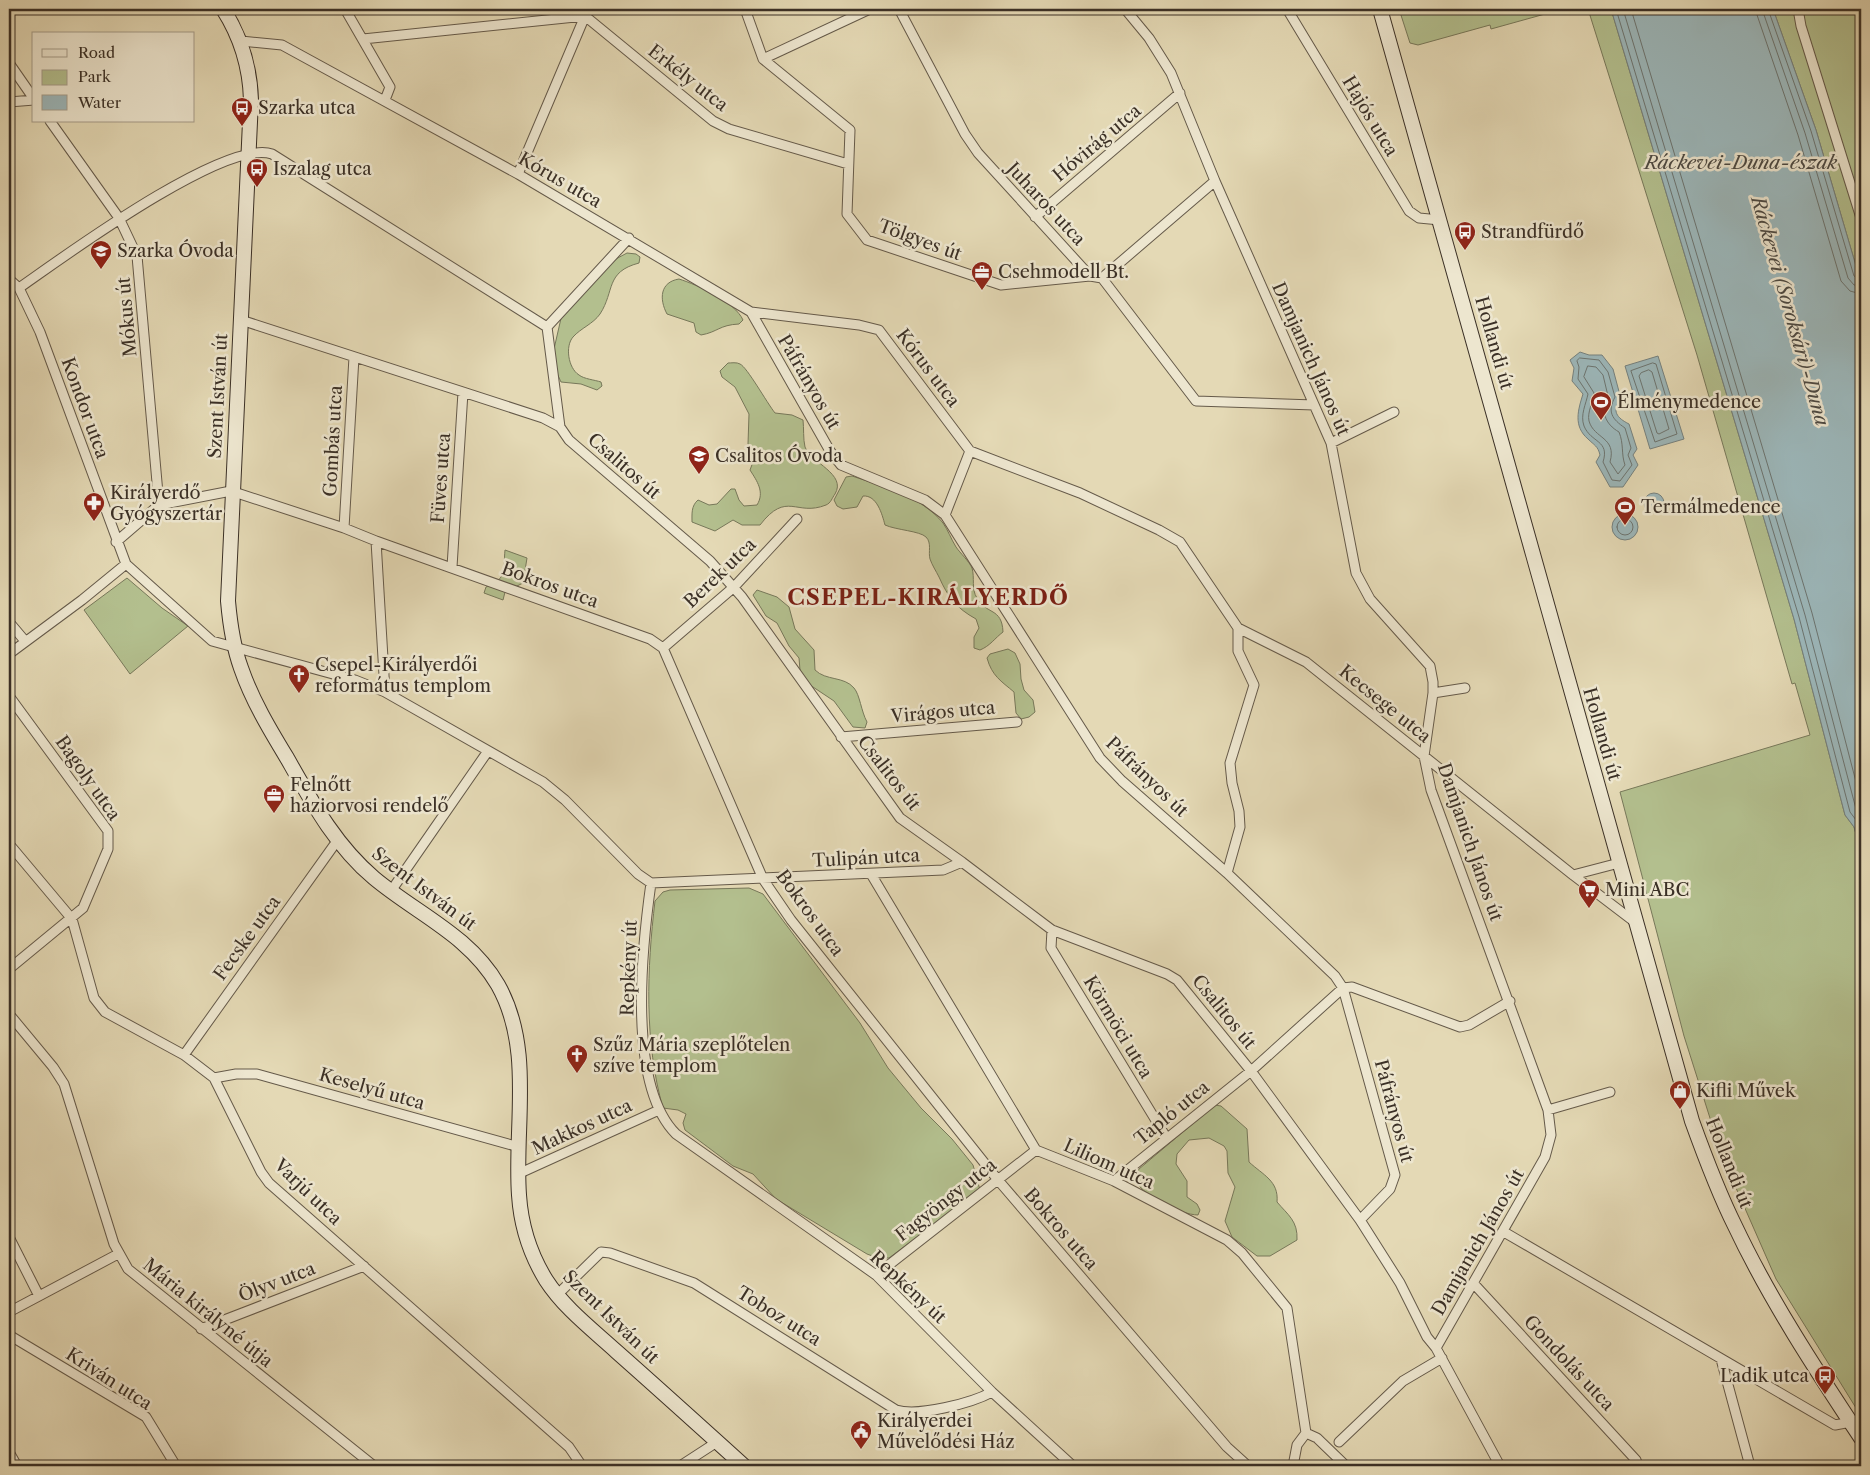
<svg xmlns="http://www.w3.org/2000/svg" width="1870" height="1475" viewBox="0 0 1870 1475" font-family="'Libre Caslon Text',serif">
	<rect width="100%" height="100%" fill="#e4d9b5"/>
	<filter id="stains"><feTurbulence type="fractalNoise" baseFrequency=".004" numOctaves="4"/><feColorMatrix values="0 0 0 0 .2 0 0 0 0 .09 0 0 0 0 .02 0 0 0 .5 -.17"/></filter>
	<radialGradient id="worn" r=".72"><stop offset=".6" stop-color="#630" stop-opacity="0"/><stop offset="1" stop-color="#630" stop-opacity=".3"/></radialGradient>
	<path fill="#b3bf8e" stroke="#77785a" d="M 1399,9 L 1563,9 L 1491,29 L 1490,25 L 1418,45 L 1410,43 Z
		M 1588,9 L 1611,9 L 1794,619 L 1845,815 L 1854,827 L 1861,851 L 1861,1416 L 1776,1279 L 1722,1156 L 1684,1036 L 1620,792 L 1810,735 L 1795,683 L 1792,684 L 1697,355 Z
		M 1773,9 L 1861,9 L 1861,283 L 1816,130 Z
		M 627,253 L 636,254 L 640,257 L 639,263 C 605,272 615,291 600,314 C 593,324 581,328 573,337 C 565,346 568,368 579,375 C 584,379 595,380 601,382 L 602,386 L 597,390 L 581,384 L 561,382 L 555,369 L 554,349 L 562,314 L 614,260 Z
		M 679,279 C 698,285 735,302 743,320 L 739,324 C 719,325 718,332 701,335 L 696,332 L 694,323 L 667,314 C 659,299 660,282 679,279 Z
		M 728,363 C 731,363 737,362 740,364 C 747,367 767,403 775,413 L 792,415 L 803,420 C 804,428 803,439 805,447 C 811,463 847,474 835,494 C 832,498 831,503 826,505 C 796,517 787,490 760,525 L 742,525 L 733,520 L 715,531 L 692,522 C 692,514 691,506 698,500 L 709,505 L 717,504 L 731,489 L 735,489 L 739,500 L 744,506 L 757,505 C 765,492 757,481 750,470 L 756,454 L 748,444 L 749,414 L 735,387 L 722,377 L 720,371 Z
		M 852,476 C 884,487 921,496 943,523 C 948,530 951,539 956,547 C 960,553 969,561 972,568 C 975,578 971,589 977,598 C 986,615 1002,607 1003,632 C 995,638 990,646 980,650 L 974,648 L 974,637 L 979,628 L 976,619 C 956,608 948,597 939,577 C 936,571 932,565 930,559 C 928,552 932,543 926,537 C 920,531 896,530 885,525 C 882,514 877,495 863,496 L 857,507 L 843,509 L 837,506 L 834,500 L 846,477 Z
		M 505,550 L 527,558 L 523,583 L 505,592 L 503,600 L 484,593 L 486,587 C 508,578 503,571 505,550 Z
		M 127,578 L 162,608 L 188,626 L 130,674 L 84,610 Z
		M 757,590 L 777,597 L 789,607 L 795,629 L 814,650 L 815,670 C 826,681 844,676 854,688 C 860,695 861,711 867,722 L 865,728 L 853,727 L 834,701 L 807,683 L 800,670 L 799,658 L 789,646 L 777,623 L 766,616 L 753,595 Z
		M 1008,649 L 1015,653 L 1020,664 L 1021,679 L 1024,690 L 1033,700 L 1035,712 L 1029,717 L 1021,719 L 1016,713 L 1014,692 C 1001,681 992,676 987,658 L 990,654 Z
		M 749,888 L 763,894 L 860,1023 L 888,1068 L 921,1108 L 952,1139 L 973,1165 L 980,1190 L 889,1258 L 878,1258 L 867,1254 L 776,1199 L 753,1174 L 733,1166 L 685,1130 L 683,1123 L 686,1114 L 678,1110 L 663,1108 C 644,1042 647,968 655,901 L 663,892 L 670,890 Z
		M 1215,1105 L 1221,1106 L 1247,1129 L 1249,1162 C 1263,1175 1279,1181 1277,1202 C 1288,1215 1298,1221 1297,1240 L 1270,1256 L 1257,1256 L 1232,1237 L 1225,1221 L 1235,1187 L 1228,1173 L 1227,1151 L 1224,1146 L 1209,1138 L 1189,1140 L 1177,1154 L 1176,1164 L 1187,1181 L 1187,1197 L 1197,1204 L 1200,1210 L 1198,1215 C 1181,1215 1138,1194 1134,1177 L 1139,1169 Z"/>
	<path fill="#9cb7ba" stroke="#75817f" d="M 1611,9 L 1773,9 L 1816,130 L 1861,283 L 1861,851 L 1854,827 L 1845,815 L 1794,619 Z
		M 1580,352 L 1589,355 L 1602,355 L 1613,369 L 1621,399 C 1611,411 1617,418 1629,424 L 1637,449 L 1633,455 L 1638,465 L 1623,487 L 1610,487 L 1596,462 L 1600,455 C 1598,446 1594,445 1588,439 C 1573,426 1578,410 1583,394 L 1572,381 L 1574,368 L 1570,360 Z
		M 1658,356 L 1684,439 L 1650,449 L 1625,366 Z
		M1644 503a10 10 0 1 1 20 0a10 10 0 1 1-20 0Z
		M1612 527a13 13 0 1 1 26 0a13 13 0 1 1-26 0Z"/>
	<g fill="none" stroke-linecap="round" stroke-linejoin="round">
		<path stroke="#6c7470" stroke-width="1" d="M 1616,9 L 1799,617 L 1850,812 L 1859,824 L 1861,833
			M 1623,9 L 1805,615 L 1856,809 L 1861,817
			M 1631,9 L 1812,613 L 1861,801
			M 1755,9 L 1798,135 L 1841,281 L 1850,291 L 1861,294
			M 1762,9 L 1805,133 L 1848,278 L 1854,285 L 1861,286
			M 1768,9 L 1811,131 L 1854,276 L 1861,280
			M 1580,358 L 1599,360 L 1608,372 L 1615,397 C 1607,412 1612,419 1625,428 L 1631,448 L 1628,455 L 1632,465 L 1620,481 L 1612,480 L 1603,462 C 1610,440 1591,443 1584,426 C 1580,415 1586,404 1588,394 L 1578,379 L 1579,367 L 1577,361 Z
			M 1653,363 L 1656,364 L 1677,434 L 1655,442 L 1631,371 Z
			M 1588,366 L 1596,367 L 1603,375 L 1608,396 C 1600,411 1605,424 1619,432 C 1624,444 1621,454 1625,465 L 1618,474 L 1610,462 C 1617,437 1594,439 1589,421 C 1587,412 1593,403 1594,393 L 1584,377 Z
			M 1649,370 L 1652,372 L 1669,429 L 1659,434 L 1657,433 L 1639,376 L 1641,373 Z
			M1617 527a8 8 0 1 1 16 0a8 8 0 1 1-16 0Z"/>
		<g stroke="#655a4a" stroke-width="11">
			<path id="street" d="M 345,9 L 390,87 L 385,100
				M 581,9 L 585,16 L 713,121 L 729,129 L 848,164
				M 745,9 L 763,59 L 850,130 L 847,214 L 867,240 L 1001,285 L 1090,276
				M 899,9 L 965,134 L 978,153 L 1090,276 L 1102,278 L 1196,401 L 1314,405
				M 1125,9 L 1149,38 L 1171,73 L 1215,181 L 1331,443 L 1356,573 L 1370,599 L 1430,666 L 1433,682 L 1433,693 L 1424,756 L 1431,790 L 1548,1110 L 1551,1135 L 1545,1157 L 1436,1348
				M 1287,9 L 1409,211 L 1419,218 L 1440,220
				M 1798,9 L 1801,26 L 1861,218
				M 363,39 L 585,16 L 518,174
				M 241,41 L 282,45 L 518,174 L 751,312 L 859,325 L 879,330 L 970,451 L 1080,493 L 1159,530 L 1180,542 L 1238,628 L 1238,651 L 1254,685 L 1230,763 L 1232,783 L 1239,811 L 1240,827 L 1227,873
				M 763,59 L 870,9
				M 9,63 L 34,99
				M 9,102 L 34,100
				M 50,121 L 119,218 L 137,256 L 159,505
				M 1035,217 L 1180,93
				M 1102,278 L 1215,181
				M 9,279 L 19,288 L 40,332 L 126,564 L 212,641 L 355,680 L 385,692 L 543,782 L 565,800 L 638,874 L 651,883 C 642,947 627,1085 676,1134 L 876,1275 L 992,1392 L 1073,1466
				M 19,288 C 62,258 225,138 272,154 L 547,327
				M 751,312 L 830,451 L 841,465 L 925,500 L 945,515 L 1100,758 L 1122,781 L 1227,873 L 1335,976 L 1343,988 L 1395,1175 L 1390,1189 L 1360,1220
				M 241,320 L 543,418 L 560,427 L 569,440 L 710,561 L 742,597 L 900,818 L 962,862 L 1052,930 L 1167,974 L 1177,980 L 1251,1071 L 1360,1220 L 1400,1283 L 1427,1337 L 1436,1348 L 1500,1466
				M 547,327 L 629,238
				M 547,327 L 560,427
				M 1331,443 L 1394,412
				M 945,515 L 970,451
				M 344,528 L 354,357
				M 376,541 L 385,692
				M 116,542 L 159,505 L 231,491 L 344,528 L 376,541 L 650,639 L 663,648 L 763,879 L 791,920 L 998,1180 L 1227,1447 L 1248,1466
				M 452,567 L 463,392
				M 9,622 L 25,641
				M 1238,628 L 1306,662 L 1573,875 L 1636,923
				M 663,648 L 734,587 L 797,519
				M 9,654 L 82,600 L 126,564
				M 1433,693 L 1465,688
				M 9,696 L 108,831 L 108,849 L 83,908 L 9,969
				M 841,737 L 1017,722
				M 9,844 L 72,919 L 94,998 L 105,1012 L 184,1055 L 214,1078 L 261,1172 L 269,1183 L 569,1447 L 582,1466
				M 871,874 L 1036,1150 L 1114,1181 L 1227,1240 L 1242,1253 L 1287,1308 L 1306,1433 L 1297,1445 L 1293,1466
				M 1573,875 L 1619,863
				M 651,883 L 943,870 L 962,862
				M 391,891 L 488,751
				M 1052,930 L 1051,948 L 1166,1137
				M 1343,988 L 1352,987 L 1460,1027 L 1469,1025 L 1510,1001
				M 9,1014 L 53,1067 L 64,1084 L 114,1244 L 128,1269 L 374,1466
				M 184,1055 L 337,841
				M 214,1078 L 236,1074 L 257,1074 L 519,1147
				M 1548,1110 L 1610,1092
				M 518,1174 L 659,1110
				M 1114,1181 L 1251,1071 L 1343,988
				M 1504,1232 L 1835,1425 L 1851,1422
				M 9,1237 L 39,1296
				M 876,1275 L 1036,1150
				M 1474,1284 L 1636,1460 L 1638,1466
				M 557,1295 L 601,1252 L 610,1253 L 694,1283 L 896,1410 C 918,1417 972,1403 992,1392
				M 9,1312 L 118,1254
				M 201,1329 L 364,1266
				M 9,1335 L 146,1417 L 176,1466
				M 1721,1359 L 1750,1466
				M 1306,1433 L 1317,1438 L 1346,1466
				M 1339,1442 L 1403,1381 L 1442,1358
				M 9,1452 L 17,1466
				M 680,1466 L 717,1442"/>
		</g>
		<g stroke="#3b3026" stroke-width="16">
			<path id="secondary" d="M 223,9 C 241,37 250,66 251,100 L 228,601 C 230,624 233,646 241,668 C 252,700 270,730 287,758 C 312,802 335,845 374,878 C 417,914 469,935 498,985 C 534,1049 514,1126 519,1195 C 521,1226 530,1254 546,1280 C 564,1308 593,1330 617,1352 C 660,1390 702,1428 744,1466
				M 1380,9 L 1692,1121 C 1705,1157 1718,1192 1735,1226 C 1770,1300 1816,1370 1861,1438"/>
		</g>
		<use href="#street" stroke="#ede6cf" stroke-width="9"/>
		<use href="#secondary" stroke="#ede6cf" stroke-width="14"/>
	</g>
	<defs>
		<g id="bus-pin" transform="scale(1.125)"><path d="M0 17L-7.5 6A9.5 9.5 0 1 1 7.5 6Z" fill="#8f2418" stroke="#ede6cf"/><path d="M-5-6H5V4H4V6H2V4H-2V6H-4V4H-5ZM-3.5-4V0h7V-4ZM-3.5 1.2v1.5H-2V1.2ZM2 1.2v1.5H3.5V1.2Z" fill="#fff"/></g>
		<g id="school-pin" transform="scale(1.125)"><path d="M0 17L-7.5 6A9.5 9.5 0 1 1 7.5 6Z" fill="#8f2418" stroke="#ede6cf"/><path d="M0-5L7-2L0 1L-7-2ZM-4 1L0 2.5L4 1V4Q0 6-4 4Z" fill="#fff"/></g>
		<g id="office-pin" transform="scale(1.125)"><path d="M0 17L-7.5 6A9.5 9.5 0 1 1 7.5 6Z" fill="#8f2418" stroke="#ede6cf"/><path d="M-6-3h4V-5.5h4V-3h4V5H-6ZM-1-4.5V-3h2v-1.5ZM-6 0V1H6V0Z" fill="#fff"/></g>
		<g id="stadium-pin" transform="scale(1.125)"><path d="M0 17L-7.5 6A9.5 9.5 0 1 1 7.5 6Z" fill="#8f2418" stroke="#ede6cf"/><path d="M0-5a6.5 5 0 1 0 0 10a6.5 5 0 1 0 0-10ZM-3.5-1.8h7v3.6h-7Z" fill="#fff"/></g>
		<g id="pharmacy-pin" transform="scale(1.125)"><path d="M0 17L-7.5 6A9.5 9.5 0 1 1 7.5 6Z" fill="#8f2418" stroke="#ede6cf"/><path d="M-2-6h4v4h4v4h-4v4h-4v-4h-4v-4h4Z" fill="#fff"/></g>
		<g id="church-pin" transform="scale(1.125)"><path d="M0 17L-7.5 6A9.5 9.5 0 1 1 7.5 6Z" fill="#8f2418" stroke="#ede6cf"/><path d="M-1.2-6h2.4v3.5h3.3v2.4h-3.3V6h-2.4V-.1h-3.3v-2.4h3.3Z" fill="#fff"/></g>
		<g id="supermarket-pin" transform="scale(1.125)"><path d="M0 17L-7.5 6A9.5 9.5 0 1 1 7.5 6Z" fill="#8f2418" stroke="#ede6cf"/><path d="M-6-5.5h2.5l.6 2H6L4.5 2H-2.5L-4.4-4H-6ZM-1.5 3.2a1.3 1.3 0 1 0 .1 0ZM3 3.2a1.3 1.3 0 1 0 .1 0Z" fill="#fff"/></g>
		<g id="shop-pin" transform="scale(1.125)"><path d="M0 17L-7.5 6A9.5 9.5 0 1 1 7.5 6Z" fill="#8f2418" stroke="#ede6cf"/><path d="M-5-2.5h2.3a2.7 3.5 0 0 1 5.4 0H5L5.5 6h-11ZM-1.5-2.5h3a1.5 2.3 0 0 0-3 0Z" fill="#fff"/></g>
		<g id="civic-pin" transform="scale(1.125)"><path d="M0 17L-7.5 6A9.5 9.5 0 1 1 7.5 6Z" fill="#8f2418" stroke="#ede6cf"/><path d="M-.6-6.5H3V-4.5H.6V-3L4-1V1h2V6H-6V1h2V-1L-.6-3ZM-1.2 2.5V6h2.4V2.5Z" fill="#fff"/></g>
	</defs>
	<g fill-rule="evenodd">
		<use href="#bus-pin" x="242" y="108"/>
		<use href="#bus-pin" x="257" y="169"/>
		<use href="#bus-pin" x="1465" y="232"/>
		<use href="#school-pin" x="101" y="251"/>
		<use href="#office-pin" x="982" y="272"/>
		<use href="#stadium-pin" x="1601" y="402"/>
		<use href="#school-pin" x="699" y="456"/>
		<use href="#pharmacy-pin" x="94" y="503"/>
		<use href="#stadium-pin" x="1625" y="507"/>
		<use href="#church-pin" x="299" y="675"/>
		<use href="#office-pin" x="274" y="795"/>
		<use href="#supermarket-pin" x="1589" y="890"/>
		<use href="#church-pin" x="577" y="1055"/>
		<use href="#shop-pin" x="1680" y="1091"/>
		<use href="#bus-pin" x="1825" y="1376"/>
		<use href="#civic-pin" x="861" y="1431"/>
	</g>
	<g text-anchor="middle" dominant-baseline="central" stroke-width="5" stroke-linejoin="round" paint-order="stroke">
		<g font-size="18" fill="#3b3026" stroke="#ede6cf">
			<text transform="translate(688 78) rotate(38)">Erkély utca</text>
			<text transform="translate(1370 116) rotate(59)">Hajós utca</text>
			<text transform="translate(1097 143) rotate(-40)">Hóvirág utca</text>
			<text transform="translate(560 180) rotate(30)">Kórus utca</text>
			<text transform="translate(1046 204) rotate(47)">Juharos utca</text>
			<text transform="translate(920 240) rotate(20)">Tölgyes út</text>
			<text transform="translate(127 317) rotate(-95)">Mókus út</text>
			<text transform="translate(1494 343) rotate(74)">Hollandi út</text>
			<text transform="translate(1311 359) rotate(66)">Damjanich János út</text>
			<text transform="translate(928 368) rotate(53)">Kórus utca</text>
			<text transform="translate(809 382) rotate(60)">Páfrányos út</text>
			<text transform="translate(218 396) rotate(-87)">Szent István út</text>
			<text transform="translate(85 408) rotate(70)">Kondor utca</text>
			<text transform="translate(333 441) rotate(-87)">Gombás utca</text>
			<text transform="translate(624 466) rotate(41)">Csalitos út</text>
			<text transform="translate(441 478) rotate(-86)">Füves utca</text>
			<text transform="translate(720 573) rotate(-44)">Berek utca</text>
			<text transform="translate(550 585) rotate(20)">Bokros utca</text>
			<text transform="translate(1385 704) rotate(39)">Kecsege utca</text>
			<text transform="translate(943 712) rotate(-5)">Virágos utca</text>
			<text transform="translate(1602 734) rotate(74)">Hollandi út</text>
			<text transform="translate(889 773) rotate(52)">Csalitos út</text>
			<text transform="translate(1147 777) rotate(44)">Páfrányos út</text>
			<text transform="translate(88 778) rotate(55)">Bagoly utca</text>
			<text transform="translate(1470 842) rotate(71)">Damjanich János út</text>
			<text transform="translate(866 858) rotate(-3)">Tulipán utca</text>
			<text transform="translate(424 889) rotate(37)">Szent István út</text>
			<text transform="translate(810 913) rotate(54)">Bokros utca</text>
			<text transform="translate(247 938) rotate(-54)">Fecske utca</text>
			<text transform="translate(629 968) rotate(-88)">Repkény út</text>
			<text transform="translate(1224 1012) rotate(51)">Csalitos út</text>
			<text transform="translate(1118 1027) rotate(59)">Körmöci utca</text>
			<text transform="translate(372 1089) rotate(16)">Keselyű utca</text>
			<text transform="translate(1394 1111) rotate(75)">Páfrányos út</text>
			<text transform="translate(1172 1113) rotate(-39)">Tapló utca</text>
			<text transform="translate(582 1127) rotate(-25)">Makkos utca</text>
			<text transform="translate(1729 1163) rotate(68)">Hollandi út</text>
			<text transform="translate(1109 1164) rotate(24)">Liliom utca</text>
			<text transform="translate(308 1192) rotate(44)">Varjú utca</text>
			<text transform="translate(946 1200) rotate(-38)">Fagyöngy utca</text>
			<text transform="translate(1061 1229) rotate(49)">Bokros utca</text>
			<text transform="translate(1478 1242) rotate(-60)">Damjanich János út</text>
			<text transform="translate(277 1282) rotate(-21)">Ölyv utca</text>
			<text transform="translate(908 1287) rotate(43)">Repkény út</text>
			<text transform="translate(208 1313) rotate(39)">Mária királyné útja</text>
			<text transform="translate(779 1316) rotate(32)">Toboz utca</text>
			<text transform="translate(611 1317) rotate(44)">Szent István út</text>
			<text transform="translate(1569 1363) rotate(47)">Gondolás utca</text>
			<text transform="translate(109 1379) rotate(33)">Kriván utca</text>
		</g>
		<g font-size="18" fill="#3b3026" stroke="#ede6cf" text-anchor="start">
			<text x="258" y="108">Szarka utca</text>
			<text x="273" y="169">Iszalag utca</text>
			<text x="1481" y="232">Strandfürdő</text>
			<text x="117" y="251">Szarka Óvoda</text>
			<text x="998" y="272">Csehmodell Bt.</text>
			<text x="1617" y="402">Élménymedence</text>
			<text x="715" y="456">Csalitos Óvoda</text>
			<text x="110" y="493">Királyerdő<tspan x="110" dy="21">Gyógyszertár</tspan></text>
			<text x="1641" y="507">Termálmedence</text>
			<text x="315" y="665">Csepel-Királyerdői<tspan x="315" dy="21">református templom</tspan></text>
			<text x="290" y="785">Felnőtt<tspan x="290" dy="21">háziorvosi rendelő</tspan></text>
			<text x="1605" y="890">Mini ABC</text>
			<text x="593" y="1045">Szűz Mária szeplőtelen<tspan x="593" dy="21">szíve templom</tspan></text>
			<text x="1696" y="1091">Kifli Művek</text>
			<text x="1809" y="1376" text-anchor="end">Ladik utca</text>
			<text x="877" y="1421">Királyerdei<tspan x="877" dy="21">Művelődési Ház</tspan></text>
		</g>
		<g font-size="19" font-style="italic" fill="#4e4b44" stroke="#ede6cf">
			<text x="1741" y="162">Ráckevei-Duna-észak</text>
			<text transform="translate(1790 311) rotate(74)">Ráckevei (Soroksári)-Duna</text>
		</g>
		<g font-size="22" font-weight="bold" letter-spacing="1" fill="#7a1f14" stroke="#ede6cf">
			<text x="928" y="597">CSEPEL-KIRÁLYERDŐ</text>
		</g>
	</g>
	<rect width="1870" height="1475" fill="none" stroke="#e4d9b5" stroke-width="30"/>
	<rect x="10" y="10" width="1850" height="1455" fill="none" stroke="#3b3026" stroke-width="2.5"/>
	<rect x="15" y="15" width="1840" height="1445" fill="none" stroke="#3b3026"/>
	<rect x="32" y="32" width="162" height="90" fill="#ede6cf" stroke="#a69d8b"/>
	<rect x="42" y="49" width="25" height="8" fill="#ede6cf" stroke="#a69d8b"/>
	<text x="78" y="58" font-size="15" fill="#3b3026">Road</text>
	<rect x="42" y="70" width="25" height="15" fill="#b3bf8e" stroke="#a69d8b"/>
	<text x="78" y="82" font-size="15" fill="#3b3026">Park</text>
	<rect x="42" y="95" width="25" height="15" fill="#9cb7ba" stroke="#a69d8b"/>
	<text x="78" y="108" font-size="15" fill="#3b3026">Water</text>
	<rect width="100%" height="100%" filter="url(#stains)"/>
	<rect width="100%" height="100%" fill="url(#worn)"/>
</svg>
